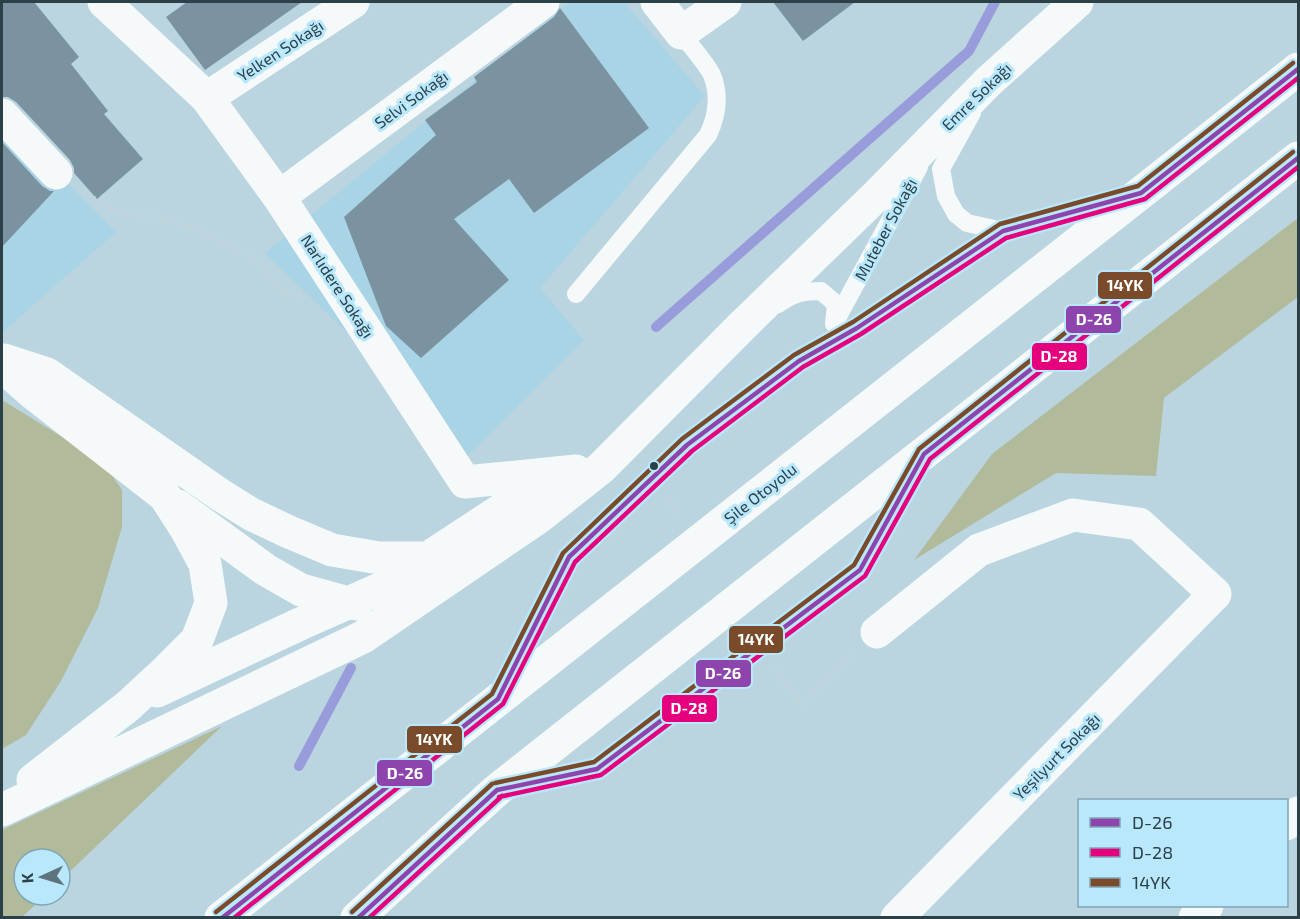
<svg xmlns="http://www.w3.org/2000/svg" width="1300" height="919" viewBox="0 0 1300 919" font-family="'Exo 2',sans-serif">
	<rect width="100%" height="100%" fill="#bbd5e0"/>
	<path fill="#a9d4e6" d="M 570,2 L 624,2 L 705,96 L 540,288 L 584,340 L 460,463 L 366,351 L 265,253 Z
		M 2,116 L 116,232 L 2,333 Z"/>
	<path fill="#b1bb9b" d="M 1298,218 L 1298,297 L 1164,398 L 1156,476 L 1056,473 L 914,560 L 992,454 Z
		M 2,400 L 103,462 L 122,490 L 122,527 L 98,608 L 61,681 L 26,735 L 2,749 Z
		M 222,726 L 60,881 L 60,859 L 24,859 L 24,895 L 46,895 L 22,917 L 2,917 L 2,830 Z"/>
	<g fill="none" stroke-linecap="round" stroke-linejoin="round">
		<path stroke="#999cda" stroke-width="10" d="M 656,327 L 969,51 L 995,2
			M 299,766 L 351,668"/>
	</g>
	<path fill="#7b92a0" d="M 2,2 L 34,2 L 79,57 L 71,64 L 108,111 L 104,114 L 143,159 L 97,199 L 74,173 L 74,168 L 70,160 L 16,102 L 8,97 L 2,97 Z
		M 187,2 L 302,2 L 205,70 L 166,17 Z
		M 773,2 L 855,2 L 803,41 Z
		M 560,8 L 649,128 L 534,213 L 509,179 L 454,219 L 509,280 L 421,358 L 386,326 L 344,217 L 436,135 L 425,120 L 477,82 L 474,77 L 554,17 Z
		M 2,142 L 42,186 L 50,191 L 54,191 L 2,247 Z"/>
	<g fill="none" stroke-linecap="round" stroke-linejoin="round">
		<path stroke="#cbd2d6" stroke-width="4" stroke-dasharray="1.5 4.5" stroke-linecap="butt" d="M 84,191 L 119,214 L 157,216 L 197,230 L 257,260 L 285,293 L 303,296
			M 669,498 L 679,515
			M 774,666 L 800,706 L 853,655"/>
		<path stroke="#f5f9fa" stroke-width="18" d="M 972,113 L 941,169 L 946,196 L 956,214 L 967,223 L 1003,231
			M 576,294 L 708,135 C 717,116 720,95 712,75 C 707,64 689,44 681,33
			M 778,304 C 794,293 802,291 821,291 L 836,304 L 834,324
			M 835,322 L 919,167
			M 505,686 L 569,557 L 687,445 L 799,361 L 857,328 L 1003,231 L 1122,199
			M 511,787 L 597,769 L 860,570 L 916,469"/>
		<path stroke="#f5f9fa" stroke-width="33" d="M 104,2 L 207,98 L 279,197 L 465,482 L 576,471
			M 657,2 L 681,33 L 725,2
			M 207,98 L 353,2
			M 2,115 L 56,173
			M 279,197 L 543,2
			M 877,632 L 979,550 L 1073,515 L 1139,524 L 1215,594 L 897,918
			M 1286,824 L 1298,813
			M 1195,918 L 1207,906"/>
		<path stroke="#f5f9fa" stroke-width="33" d="M 4,360 L 47,374 L 219,494 L 251,514 L 289,532 L 332,550 L 379,558 L 428,558
			M 2,366 L 34,394 L 165,496 L 186,529 L 205,564 L 211,603 L 197,640 L 168,669 L 128,706 L 33,780
			M 178,506 L 266,570 L 301,590 L 348,603 L 356,604
			M 157,691 L 300,624 L 382,588 L 524,495 L 577,477
			M 2,810 L 363,637 L 539,517 L 601,468 L 741,327 L 878,194 L 989,81 L 1077,2"/>
		<path stroke="#f5f9fa" stroke-width="33" d="M 221,918 L 1298,69
			M 357,918 L 497,790 L 1298,158"/>
		<g stroke="#b9e8fd" stroke-width="9">
			<path id="bus-1" d="M 497,790 L 597,769 L 860,570 L 924,454 L 1298,158
				M 222,918 L 498,699 L 569,557 L 687,445 L 799,361 L 857,328 L 1003,231 L 1141,193 L 1298,69
				M 358,918 L 497,790"/>
		</g>
		<g stroke="#b9e8fd" stroke-width="9">
			<path id="bus-2" d="M 499,797 L 601,775 L 865,576 L 930,459 L 1298,167
				M 234,918 L 503,704 L 575,562 L 692,451 L 803,367 L 861,334 L 1006,238 L 1145,199 L 1298,78
				M 369,918 L 502,796"/>
		</g>
		<g stroke="#b9e8fd" stroke-width="9">
			<path id="bus-3" d="M 495,783 L 594,762 L 854,565 L 919,449 L 1293,152
				M 216,912 L 492,694 L 563,553 L 682,439 L 794,355 L 853,322 L 1000,224 L 1138,186 L 1293,63
				M 352,912 L 492,784"/>
		</g>
		<use href="#bus-1" stroke="#8e44ad" stroke-width="4.5"/>
		<use href="#bus-2" stroke="#e5007d" stroke-width="4.5"/>
		<use href="#bus-3" stroke="#7a4b2a" stroke-width="4.5"/>
	</g>
	<circle fill="#2c4048" stroke="#b9e8fd" stroke-width="2" cx="654" cy="466" r="5"/>
	<g text-anchor="middle" dominant-baseline="central" stroke-width="6" stroke-linejoin="round" paint-order="stroke">
		<g font-size="16" fill="#2c4048" stroke="#b9e8fd">
			<text transform="translate(280 50) rotate(-33)">Yelken Sokağı</text>
			<text transform="translate(976 96) rotate(-44)">Emre Sokağı</text>
			<text transform="translate(411 99) rotate(-36)">Selvi Sokağı</text>
			<text transform="translate(885 229) rotate(-62)">Muteber Sokağı</text>
			<text transform="translate(338 286) rotate(57)">Narlıdere Sokağı</text>
			<text transform="translate(760 493) rotate(-38)">Şile Otoyolu</text>
			<text transform="translate(1056 756) rotate(-45)">Yeşilyurt Sokağı</text>
		</g>
	</g>
	<g stroke="#b9e8fd" stroke-width="2">
		<rect x="1097" y="271" width="56" height="29" rx="6" fill="#7a4b2a"/>
		<rect x="1065" y="305" width="57" height="29" rx="6" fill="#8e44ad"/>
		<rect x="1031" y="342" width="57" height="29" rx="6" fill="#e5007d"/>
		<rect x="728" y="625" width="56" height="29" rx="6" fill="#7a4b2a"/>
		<rect x="695" y="659" width="57" height="29" rx="6" fill="#8e44ad"/>
		<rect x="661" y="694" width="57" height="29" rx="6" fill="#e5007d"/>
		<rect x="406" y="725" width="57" height="29" rx="6" fill="#7a4b2a"/>
		<rect x="376" y="759" width="57" height="28" rx="6" fill="#8e44ad"/>
	</g>
	<g font-size="16" text-anchor="middle" font-weight="bold" fill="#fff">
		<text x="1125" y="291">14YK</text>
		<text x="1094" y="325">D-26</text>
		<text x="1059" y="362">D-28</text>
		<text x="756" y="645">14YK</text>
		<text x="723" y="679">D-26</text>
		<text x="689" y="714">D-28</text>
		<text x="434" y="745">14YK</text>
		<text x="405" y="779">D-26</text>
	</g>
	<rect width="1300" height="919" fill="none" stroke="#2c4048" stroke-width="6"/>
	<rect x="1078" y="799" width="210" height="108" fill="#b9e8fd" stroke="#81a5b5" stroke-width="1.5"/>
	<rect x="1090" y="818" width="30" height="9" fill="#8e44ad" stroke="#81a5b5" stroke-width="1.5"/>
	<text x="1132" y="829" font-size="18" fill="#2c4048">D-26</text>
	<rect x="1090" y="848" width="30" height="9" fill="#e5007d" stroke="#81a5b5" stroke-width="1.5"/>
	<text x="1132" y="859" font-size="18" fill="#2c4048">D-28</text>
	<rect x="1090" y="878" width="30" height="9" fill="#7a4b2a" stroke="#81a5b5" stroke-width="1.5"/>
	<text x="1132" y="889" font-size="18" fill="#2c4048">14YK</text>
	<g transform="translate(42 877) rotate(266)"><circle r="28" fill="#b9e8fd" stroke="#81a5b5" stroke-width="1.5"/>
	<path d="M0-4.5L10 22L0 15L-10 22Z" fill="#5e747d"/>
	<text y="-9" font-size="16" font-weight="bold" text-anchor="middle" fill="#2c4048">K</text>
	</g>
</svg>
